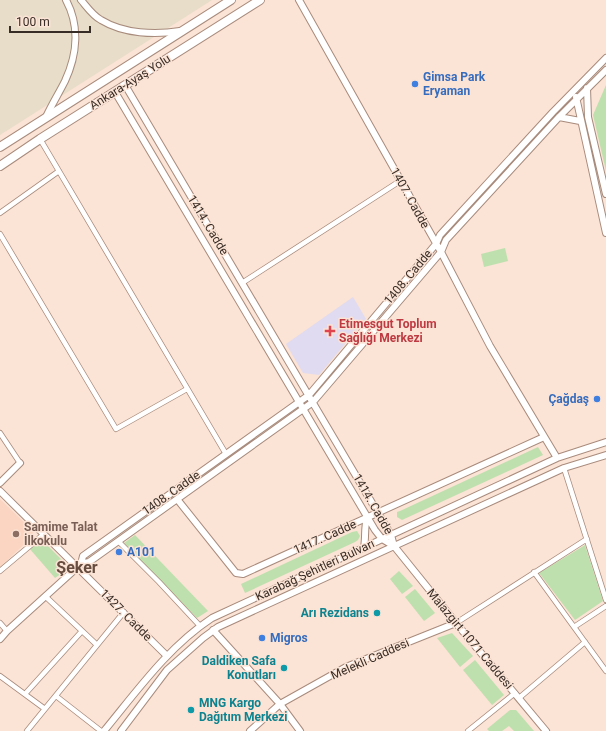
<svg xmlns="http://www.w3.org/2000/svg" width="606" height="731" viewBox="0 0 606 731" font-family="Roboto,sans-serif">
	<rect width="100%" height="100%" fill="#fbe3d5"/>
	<path fill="#fbd5c1" d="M 0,499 L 33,531 L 32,537 L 0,567 Z"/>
	<path fill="#e7ddc8" d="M 0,0 L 212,0 L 0,135 Z"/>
	<path fill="#e0dbf0" d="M 353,297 L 366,319 L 319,375 L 303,373 L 286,344 Z"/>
	<path fill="#bee0ae" d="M 606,85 L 606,171 L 593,115 Z
		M 505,248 L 508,261 L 484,267 L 481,254 Z
		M 538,447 L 543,455 L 402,520 L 397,517 L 397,512 L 400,511 Z
		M 357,531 L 360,536 L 358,540 L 355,542 L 245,593 L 241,584 L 352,532 Z
		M 135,535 L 208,611 L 197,618 L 124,543 Z
		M 39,540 L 42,540 L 65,563 L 62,573 L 55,578 L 29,548 Z
		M 585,545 L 603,601 L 575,620 L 539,573 Z
		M 399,571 L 413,586 L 402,594 L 390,579 Z
		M 415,589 L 435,613 L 424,621 L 405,597 Z
		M 452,633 L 473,656 L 460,667 L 437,638 Z
		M 475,660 L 504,695 L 492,705 L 463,670 Z
		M 510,710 L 516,710 L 534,731 L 514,731 L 509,726 L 502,731 L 489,731 L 487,729 Z"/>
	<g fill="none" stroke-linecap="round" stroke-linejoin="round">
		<g stroke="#a88b7c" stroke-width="6">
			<path id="street" d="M 40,139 L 226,454
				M 0,213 L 59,171
				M 0,234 L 116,429 L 187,389
				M 242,283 L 400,181
				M 0,433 L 20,463
				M 564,468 L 606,600
				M 118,541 L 159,582 L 200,626
				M 0,571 L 44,534
				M 534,572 L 606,671
				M 45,596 L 97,645
				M 0,623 L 7,631
				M 456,623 L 587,539
				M 574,627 L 606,606
				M 0,676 L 45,709
				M 25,694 L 82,631
				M 56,696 L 101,731
				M 519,698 L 585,642
				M 27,731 L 124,612
				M 468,731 L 515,693"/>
		</g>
		<g stroke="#a88b7c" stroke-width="8">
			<path id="secondary" d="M 81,0 C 87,7 93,16 101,20 C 124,34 155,35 180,31
				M 299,0 L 441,252 L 490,346 L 557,458
				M 125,85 L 391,535 L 394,546
				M 587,88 L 588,117 L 606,194
				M 115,92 L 375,530 L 382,539 L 394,546 L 456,623 L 546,731
				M 576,97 L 606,233
				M 46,117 C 52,104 59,93 65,81 C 77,55 80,26 66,0
				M 559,117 L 580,121
				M 0,483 L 20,463
				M 0,491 L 167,656
				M 177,499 L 236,573 L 243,574 L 544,437
				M 364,547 C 366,537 364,528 367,518
				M 81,564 L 83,556 L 309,395 L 436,244 L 440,235 L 553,112 L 606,58
				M 213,630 L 280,704 L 300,731
				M 0,639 L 7,631 L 81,564 L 89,562 L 313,402 L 441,252 L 446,240 L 559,117 L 606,70
				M 104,731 C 137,691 168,647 212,618 L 557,458 L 606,442
				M 121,731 L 167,670 L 203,638 L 218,627 L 564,468 L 606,455
				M 250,731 L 280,704 L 346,667 L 456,623"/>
		</g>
		<g stroke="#a88b7c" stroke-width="10">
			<path id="highway" d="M 0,147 L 231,0
				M 0,166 L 40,139 L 260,0"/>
		</g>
		<use href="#street" stroke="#fff" stroke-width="4.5"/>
		<use href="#secondary" stroke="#fff" stroke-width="6"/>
		<use href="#highway" stroke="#fff" stroke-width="8"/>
	</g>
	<g fill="#3f7fe0" stroke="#fbe3d5" stroke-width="1.5">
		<circle cx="415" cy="84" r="4"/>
		<circle cx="597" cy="399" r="4"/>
		<circle cx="119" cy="552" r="4"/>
		<circle cx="262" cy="638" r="4"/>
	</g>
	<path fill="#e0444e" stroke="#fbe3d5" stroke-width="1.5" d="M328 325h4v4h4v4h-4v4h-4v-4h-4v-4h4z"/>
	<circle fill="#8d6e63" stroke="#fbe3d5" stroke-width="1.5" cx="16" cy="534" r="4"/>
	<g fill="#0f9aa8" stroke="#fbe3d5" stroke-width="1.5">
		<circle cx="377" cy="613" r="4"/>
		<circle cx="284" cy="668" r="4"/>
		<circle cx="191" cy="710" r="4"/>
	</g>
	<g text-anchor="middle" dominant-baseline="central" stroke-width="3" stroke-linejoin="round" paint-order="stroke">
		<g font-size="12" font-weight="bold" fill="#366cbe" stroke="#fbe3d5" text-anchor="start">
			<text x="423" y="77">Gimsa Park<tspan x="423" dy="14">Eryaman</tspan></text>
			<text x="589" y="399" text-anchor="end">Çağdaş</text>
			<text x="127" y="552">A101</text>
			<text x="270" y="638">Migros</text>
		</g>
		<g font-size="12" fill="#382d26" stroke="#fbe3d5">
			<text transform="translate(130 82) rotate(-32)">Ankara-Ayaş Yolu</text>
			<text transform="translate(410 198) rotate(61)">1407. Cadde</text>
			<text transform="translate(208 225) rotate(59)">1414. Cadde</text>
			<text transform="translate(408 277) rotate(-50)">1408. Cadde</text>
			<text transform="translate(171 493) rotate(-35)">1408. Cadde</text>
			<text transform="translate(373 504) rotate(60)">1414. Cadde</text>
			<text transform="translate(325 537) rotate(-24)">1417. Cadde</text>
			<text transform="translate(315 570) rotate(-25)">Karabağ Şehitleri Bulvarı</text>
			<text transform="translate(126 615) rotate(45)">1427. Cadde</text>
			<text transform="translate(470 639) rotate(50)">Malazgirt 1071 Caddesi</text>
			<text transform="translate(370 659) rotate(-24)">Melekli Caddesi</text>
		</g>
		<g font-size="12" font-weight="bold" fill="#be3a42" stroke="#fbe3d5" text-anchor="start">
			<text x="339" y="324">Etimesgut Toplum<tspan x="339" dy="14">Sağlığı Merkezi</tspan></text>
		</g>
		<g font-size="12" font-weight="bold" fill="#785e54" stroke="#fbe3d5" text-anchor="start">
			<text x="24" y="527">Samime Talat<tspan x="24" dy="14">İlkokulu</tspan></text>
		</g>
		<g font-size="12" font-weight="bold" fill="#0d838f" stroke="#fbe3d5" text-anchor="end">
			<text x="369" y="613">Arı Rezidans</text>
			<text x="276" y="661">Daldiken Safa<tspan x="276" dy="14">Konutları</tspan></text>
			<text x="199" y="703" text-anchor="start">MNG Kargo<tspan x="199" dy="14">Dağıtım Merkezi</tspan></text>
		</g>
		<g font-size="16" font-weight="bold" fill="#654c3e" stroke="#fbe3d5">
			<text x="77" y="567">Şeker</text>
		</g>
	</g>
	<path d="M10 26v6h80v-6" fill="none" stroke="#382d26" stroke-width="2"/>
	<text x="16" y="26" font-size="12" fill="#382d26" stroke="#fbe3d5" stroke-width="3" paint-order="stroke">100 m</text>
</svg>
